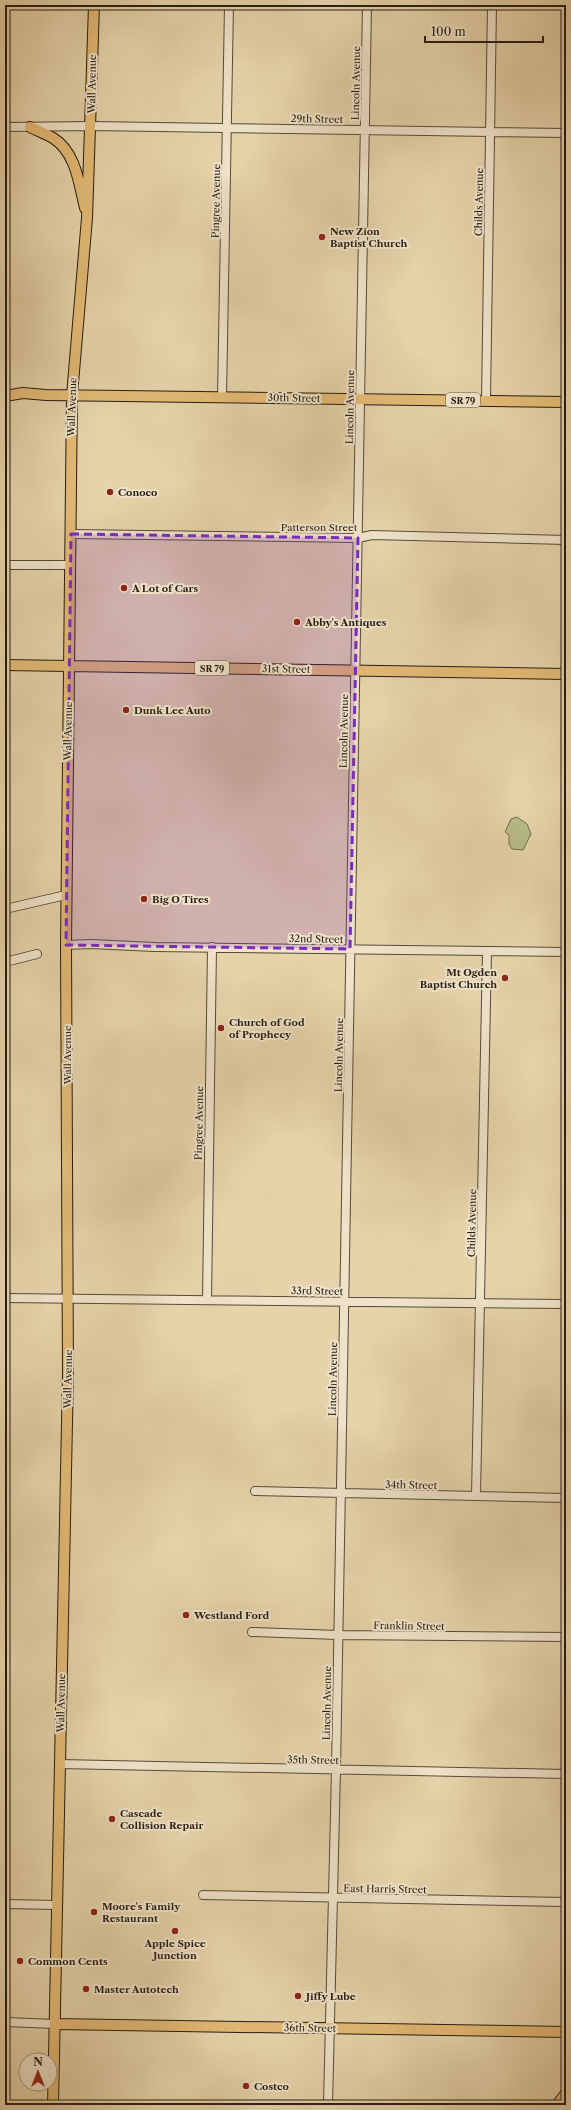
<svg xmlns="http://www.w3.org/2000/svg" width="571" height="2110" viewBox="0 0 571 2110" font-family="'Libre Caslon Text',serif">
	<rect width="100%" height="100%" fill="#e6d3aa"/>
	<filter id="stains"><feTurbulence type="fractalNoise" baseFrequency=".005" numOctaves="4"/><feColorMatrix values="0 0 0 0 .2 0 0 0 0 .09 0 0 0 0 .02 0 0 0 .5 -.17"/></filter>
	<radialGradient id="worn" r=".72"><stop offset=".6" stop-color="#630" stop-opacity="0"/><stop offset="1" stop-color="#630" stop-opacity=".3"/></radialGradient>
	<path fill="#b7bc87" stroke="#6e6c4c" d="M 517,817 L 527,824 L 531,834 L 523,850 L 512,849 L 509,844 L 509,835 L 505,832 L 511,819 Z"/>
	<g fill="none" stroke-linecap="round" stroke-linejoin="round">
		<g stroke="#564a38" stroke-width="10">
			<path id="minor" d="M 5,127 L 92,126 L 566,133
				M 222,397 L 229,5
				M 486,400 L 492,5
				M 71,534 L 358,538 L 372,535 L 566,540
				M 5,565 L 71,565
				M 5,909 L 66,895
				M 66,945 L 91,944 L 154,947 L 566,952
				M 5,962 L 37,954
				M 5,1298 L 566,1304
				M 207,1300 L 212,947
				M 255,1491 L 566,1498
				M 476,1496 L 487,951
				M 252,1632 L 338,1635 L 566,1637
				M 59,1764 L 566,1774
				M 203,1895 L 566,1902
				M 5,1904 L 57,1905
				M 5,2022 L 55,2024
				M 328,2105 L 336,1770 L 367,5"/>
		</g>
		<g stroke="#261d12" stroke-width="12">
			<path id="major" d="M 30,127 C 38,131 46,134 53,138 C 76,152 79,184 85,208
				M 5,396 L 23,393 L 46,395 L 566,402
				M 5,665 L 566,674
				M 55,2024 L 566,2032
				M 53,2105 L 68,1374 L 66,945 L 72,395 L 87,218 L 94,5
				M 557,2105 L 566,2093"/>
		</g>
		<use href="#minor" stroke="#efe2c8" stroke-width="8"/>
		<use href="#major" stroke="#e3ba75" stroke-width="10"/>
	</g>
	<path fill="#7b2cbf" fill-opacity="0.2" stroke="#7b2cbf" stroke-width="3" stroke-dasharray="8 5" stroke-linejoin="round" d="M 71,534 L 358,538 L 350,949 L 66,945 Z"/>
	<g fill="#8f2418" stroke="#efe2c8" stroke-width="1.5">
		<circle cx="322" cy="237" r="4"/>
		<circle cx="110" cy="492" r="4"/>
		<circle cx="124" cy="588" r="4"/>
		<circle cx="297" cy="622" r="4"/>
		<circle cx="126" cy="710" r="4"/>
		<circle cx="144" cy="899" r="4"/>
		<circle cx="505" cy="978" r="4"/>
		<circle cx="221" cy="1028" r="4"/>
		<circle cx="186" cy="1615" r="4"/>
		<circle cx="112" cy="1819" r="4"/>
		<circle cx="94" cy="1912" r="4"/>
		<circle cx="175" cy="1931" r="4"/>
		<circle cx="20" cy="1961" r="4"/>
		<circle cx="86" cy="1989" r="4"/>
		<circle cx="298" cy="1996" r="4"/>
		<circle cx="246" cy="2086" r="4"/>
	</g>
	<g text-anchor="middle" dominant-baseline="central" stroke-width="4" stroke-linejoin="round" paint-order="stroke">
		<g fill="#efe2c8" stroke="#625849" stroke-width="1">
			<rect x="446" y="393" width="34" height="14" rx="3"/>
			<rect x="195" y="661" width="34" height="14" rx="3"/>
		</g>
		<g font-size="9" font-weight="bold" fill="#261d12">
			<text x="463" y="400">SR 79</text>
			<text x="212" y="668">SR 79</text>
		</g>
		<g font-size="10" fill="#261d12" stroke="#efe2c8">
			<text transform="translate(356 83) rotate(-89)">Lincoln Avenue</text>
			<text transform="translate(92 84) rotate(-89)">Wall Avenue</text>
			<text transform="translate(317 119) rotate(1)">29th Street</text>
			<text transform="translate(216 201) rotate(-89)">Pingree Avenue</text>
			<text transform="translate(479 202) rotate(-89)">Childs Avenue</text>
			<text transform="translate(294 398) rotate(1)">30th Street</text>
			<text transform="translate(72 407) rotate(-88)">Wall Avenue</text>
			<text transform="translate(350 407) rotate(-89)">Lincoln Avenue</text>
			<text x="319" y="527">Patterson Street</text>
			<text transform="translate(286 669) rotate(1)">31st Street</text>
			<text transform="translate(68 731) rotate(-89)">Wall Avenue</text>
			<text transform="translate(344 731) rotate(-89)">Lincoln Avenue</text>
			<text transform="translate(316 939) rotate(1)">32nd Street</text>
			<text transform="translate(67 1055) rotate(-90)">Wall Avenue</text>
			<text transform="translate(339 1055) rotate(-89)">Lincoln Avenue</text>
			<text transform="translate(199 1123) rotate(-89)">Pingree Avenue</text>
			<text transform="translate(472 1223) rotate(-89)">Childs Avenue</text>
			<text transform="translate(317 1291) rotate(1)">33rd Street</text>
			<text transform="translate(68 1379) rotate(-89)">Wall Avenue</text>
			<text transform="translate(333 1379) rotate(-89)">Lincoln Avenue</text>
			<text transform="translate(411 1485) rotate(1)">34th Street</text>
			<text transform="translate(409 1626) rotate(1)">Franklin Street</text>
			<text transform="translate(61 1703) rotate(-89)">Wall Avenue</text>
			<text transform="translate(327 1703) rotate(-89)">Lincoln Avenue</text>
			<text transform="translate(313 1760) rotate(1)">35th Street</text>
			<text transform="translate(385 1889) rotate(1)">East Harris Street</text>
			<text transform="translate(310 2028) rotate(1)">36th Street</text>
		</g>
		<g font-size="10" font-weight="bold" fill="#261d12" stroke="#efe2c8" text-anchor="start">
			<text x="330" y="231">New Zion<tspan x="330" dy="12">Baptist Church</tspan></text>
			<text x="118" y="492">Conoco</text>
			<text x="132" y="588">A Lot of Cars</text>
			<text x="305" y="622">Abby's Antiques</text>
			<text x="134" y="710">Dunk Lee Auto</text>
			<text x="152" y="899">Big O Tires</text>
			<text x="497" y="972" text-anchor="end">Mt Ogden<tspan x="497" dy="12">Baptist Church</tspan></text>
			<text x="229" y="1022">Church of God<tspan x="229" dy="12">of Prophecy</tspan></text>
			<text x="194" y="1615">Westland Ford</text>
			<text x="120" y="1813">Cascade<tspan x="120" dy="12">Collision Repair</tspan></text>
			<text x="102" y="1906">Moore's Family<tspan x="102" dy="12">Restaurant</tspan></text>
			<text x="175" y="1943" text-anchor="middle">Apple Spice<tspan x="175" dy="12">Junction</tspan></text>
			<text x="28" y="1961">Common Cents</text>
			<text x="94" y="1989">Master Autotech</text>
			<text x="306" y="1996">Jiffy Lube</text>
			<text x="254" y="2086">Costco</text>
		</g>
	</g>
	<rect width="571" height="2110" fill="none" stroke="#e6d3aa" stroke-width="20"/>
	<rect x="6" y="6" width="559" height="2098" fill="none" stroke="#261d12" stroke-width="2"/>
	<rect x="10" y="10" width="551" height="2090" fill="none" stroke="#261d12"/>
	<g transform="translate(38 2072)"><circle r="19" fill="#efe2c8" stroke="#9f937f"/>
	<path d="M0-3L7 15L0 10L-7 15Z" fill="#8f2418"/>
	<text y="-6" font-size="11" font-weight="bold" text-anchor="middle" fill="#261d12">N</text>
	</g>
	<path d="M425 36v6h118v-6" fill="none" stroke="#261d12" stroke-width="2"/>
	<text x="431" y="36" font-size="12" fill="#261d12" stroke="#efe2c8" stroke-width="3" paint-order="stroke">100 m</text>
	<rect width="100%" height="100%" filter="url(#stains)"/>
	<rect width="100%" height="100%" fill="url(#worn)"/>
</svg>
